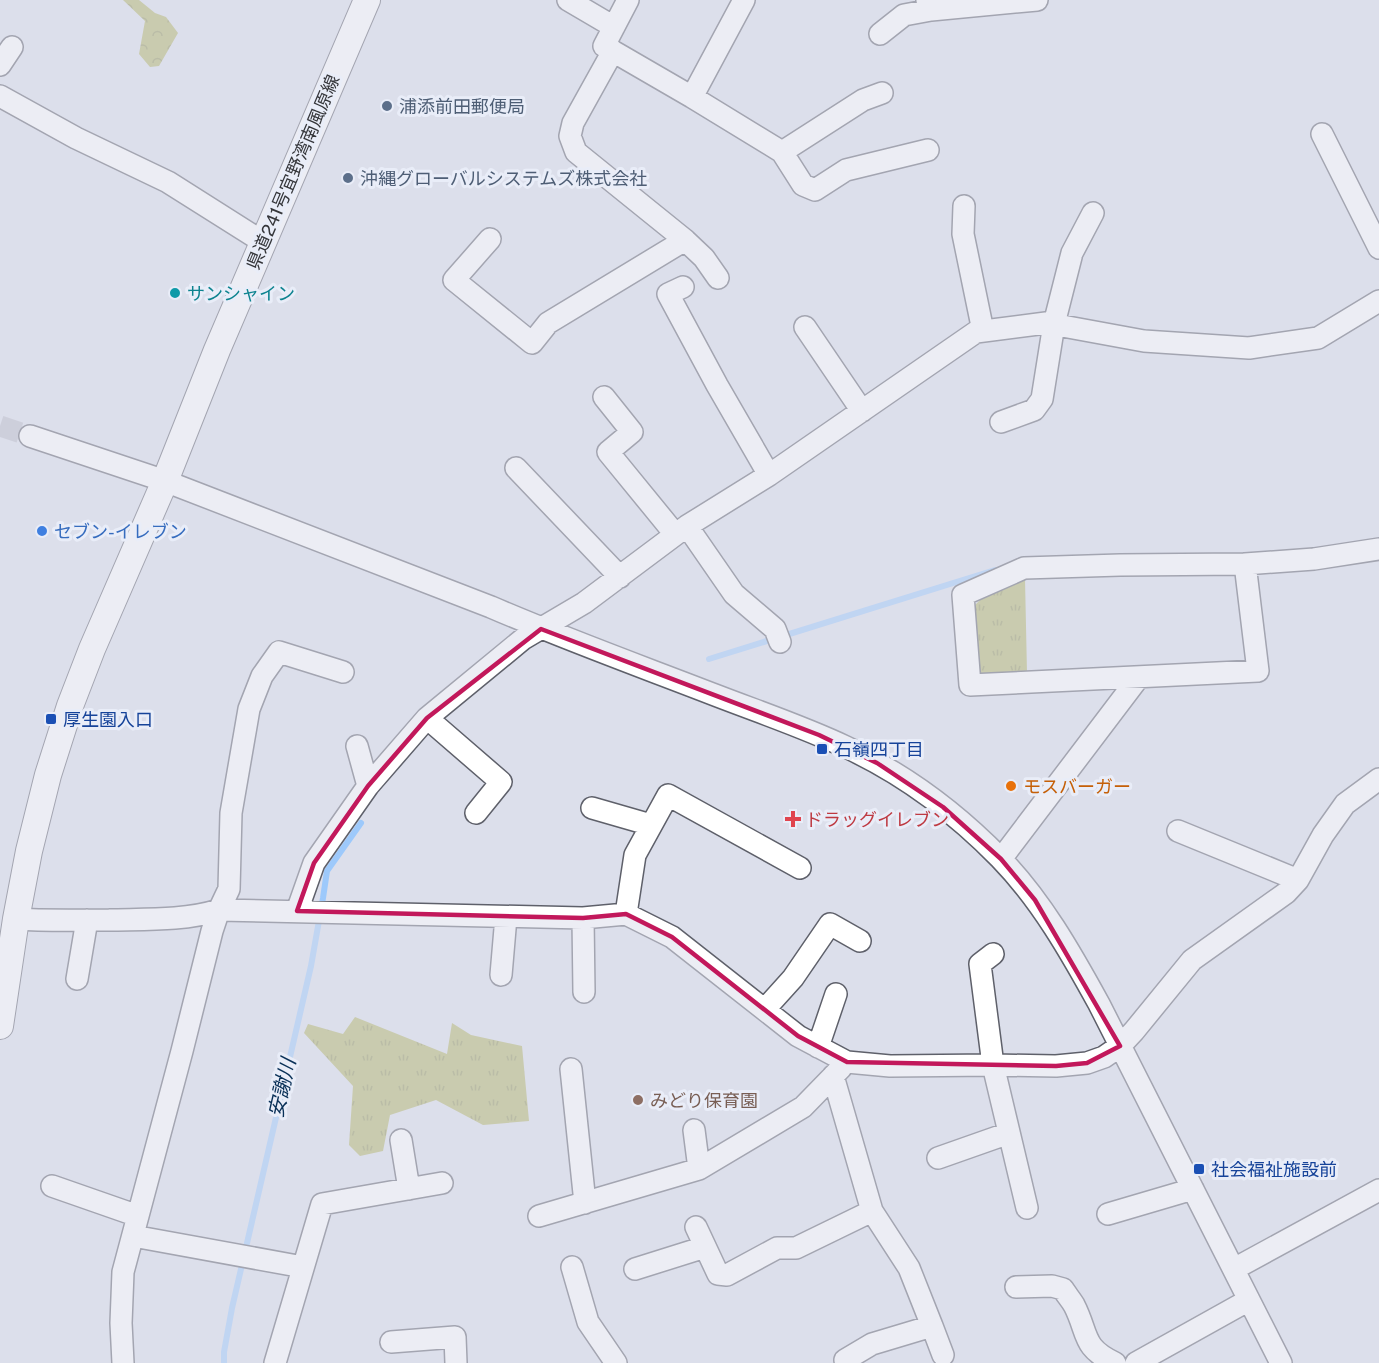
<svg xmlns="http://www.w3.org/2000/svg" width="1379" height="1363" viewBox="0 0 1379 1363" font-family="'Public Sans','Noto Sans JP',sans-serif">
	<defs>
		<pattern id="grass-tufts" width="24" height="20" patternUnits="userSpaceOnUse" patternTransform="scale(1.5)"><rect width="24" height="20" fill="#b1b466"/><path d="M3 7l-1-3M5 7V3M7 7l1-3M15 17l-1-3M17 17v-4M19 17l1-3" fill="none" stroke="#919355"/></pattern>
		<pattern id="forest-crowns" width="20" height="18" patternUnits="userSpaceOnUse" patternTransform="scale(1.5)"><rect width="20" height="18" fill="#b1b466"/><path d="M2 6a3 3 0 1 1 6 0M12 15a3 3 0 1 1 6 0" fill="none" stroke="#919355"/></pattern>
	</defs>
	<rect width="100%" height="100%" fill="#dcdfeb"/>
	<path fill="url(#grass-tufts)" d="M 1025,579 L 1027,673 L 983,676 L 976,670 L 975,605 L 980,600 Z
		M 355,1017 L 447,1054 L 452,1023 L 471,1035 L 522,1046 L 529,1121 L 483,1125 L 436,1100 L 390,1115 L 383,1151 L 360,1156 L 349,1145 L 353,1086 L 304,1033 L 308,1024 L 343,1034 Z"/>
	<path fill="url(#forest-crowns)" d="M 123,0 L 139,0 L 155,13 L 166,17 L 178,33 L 159,66 L 150,67 L 139,54 L 145,21 Z"/>
	<g fill="none" stroke-linecap="round" stroke-linejoin="round">
		<path stroke="#9dc9fb" stroke-width="6" d="M 709,659 L 995,570
			M 224,1363 L 224,1352 L 232,1308 L 311,966 L 323,898 L 327,871 L 361,823"/>
		<path stroke="#bbbdc8" stroke-width="21" stroke-dasharray="21 10" stroke-linecap="butt" d="M 0,426 L 30,436"/>
		<g stroke="#5e606a" stroke-width="24">
			<path id="minor" d="M 568,0 L 614,27
				M 628,0 L 604,46 L 692,97 L 744,0
				M 927,0 L 931,10 L 1037,0
				M 880,34 L 904,15 L 931,10
				M 0,65 L 12,47
				M 0,96 L 76,138 L 168,182 L 263,242
				M 692,97 L 782,152 L 803,185 L 815,190 L 846,170 L 928,150
				M 1322,134 L 1379,248
				M 782,152 L 863,100 L 882,93
				M 964,206 L 963,234 L 983,331
				M 490,239 L 454,280 L 532,343 L 548,323 L 685,240 L 576,152 L 570,136 L 573,123 L 613,51
				M 685,240 L 704,258 L 718,278
				M 683,287 L 668,294 L 717,385 L 769,475
				M 805,327 L 862,411
				M 604,397 L 632,432 L 608,452 L 675,534
				M 1001,422 L 1034,410 L 1042,399 L 1054,324 L 1072,253 L 1093,213
				M 30,436 L 165,481 L 491,607 C 565,639 640,666 715,695 C 759,712 804,727 846,747 C 904,774 956,813 1000,858 C 1041,900 1071,953 1099,1004 L 1281,1363
				M 516,468 L 620,577
				M 687,526 L 734,594 L 775,629 L 780,642
				M 1245,564 L 1258,671 L 970,685 L 963,595 L 1024,568 L 1120,565 L 1245,564 L 1314,559 L 1379,549
				M 427,718 L 501,782 L 476,813
				M 357,746 L 368,786
				M 592,808 L 651,825
				M 1178,831 L 1298,880
				M 1001,859 L 1139,677
				M 297,911 L 314,863 L 368,786 L 427,718 L 523,639 L 584,603 L 687,526 L 769,475 L 976,332 L 1046,323 L 1144,341 L 1249,348 L 1318,338 L 1379,301
				M 626,914 L 635,855 L 668,795 L 800,868
				M 583,918 L 584,992
				M 16,919 C 47,921 78,920 109,920 C 145,919 184,921 219,910 L 583,918 L 626,914 L 672,937 L 798,1036 L 847,1062 L 890,1066 L 993,1065 L 1056,1066 L 1087,1063 L 1104,1057 L 1120,1046 L 1134,1031 L 1192,960 L 1286,893 L 1298,880 L 1323,835 L 1345,804 L 1379,779
				M 993,954 L 980,964 L 993,1065 L 1027,1208
				M 501,975 L 506,917
				M 77,979 L 87,920
				M 765,1009 L 793,978 L 830,924 L 860,941
				M 818,1047 L 836,994
				M 571,1069 L 585,1203
				M 694,1130 L 699,1169
				M 401,1140 L 409,1189
				M 938,1158 L 1009,1133
				M 52,1186 L 138,1216
				M 1108,1214 L 1193,1189
				M 539,1216 L 699,1169 L 803,1107 L 841,1068
				M 696,1227 L 718,1274 L 727,1275 L 777,1248 L 796,1248 L 872,1211 L 833,1076
				M 133,1236 L 303,1267
				M 572,1267 L 588,1322 L 616,1363
				M 635,1269 L 705,1247
				M 1234,1269 L 1379,1190
				M 1016,1287 L 1052,1286 L 1063,1289 C 1066,1294 1071,1300 1074,1305 C 1089,1334 1081,1347 1115,1363
				M 932,1326 L 943,1355
				M 391,1342 L 455,1337 L 456,1363
				M 845,1360 L 872,1344 L 932,1326 L 909,1268 L 872,1211
				M 123,1363 L 121,1323 L 123,1272 L 182,1051 L 212,931 L 219,910 L 229,889 L 231,813 L 249,709 L 262,676 L 279,652 L 343,672
				M 275,1363 L 322,1204 L 442,1183
				M 1136,1363 L 1249,1300"/>
		</g>
		<g stroke="#5e606a" stroke-width="28">
			<path id="major" d="M 0,1026 L 16,919 L 29,851 L 48,775 L 70,706 L 92,649 L 165,481 L 217,350 L 367,0"/>
		</g>
		<use href="#minor" stroke="#fff" stroke-width="21"/>
		<use href="#major" stroke="#fff" stroke-width="26"/>
	</g>
	<path d="M0 0H1379V1363H0ZM 541,629 L 819,735 L 877,763 L 943,807 L 1001,859 L 1035,900 L 1120,1046 L 1087,1063 L 1056,1066 L 847,1062 L 798,1036 L 672,937 L 626,914 L 583,918 L 297,911 L 314,863 L 368,786 L 427,718 Z" fill="#dcdfeb" fill-opacity=".55" fill-rule="evenodd"/>
	<path fill="none" stroke="#c2185b" stroke-width="4.5" stroke-linejoin="round" d="M 541,629 L 819,735 L 877,763 L 943,807 L 1001,859 L 1035,900 L 1120,1046 L 1087,1063 L 1056,1066 L 847,1062 L 798,1036 L 672,937 L 626,914 L 583,918 L 297,911 L 314,863 L 368,786 L 427,718 Z"/>
	<g fill="#5c6f8a" stroke="#e9edf8" stroke-width="2">
		<circle cx="387" cy="106" r="6"/>
		<circle cx="348" cy="178" r="6"/>
	</g>
	<circle fill="#0f9aa8" stroke="#e9edf8" stroke-width="2" cx="175" cy="293" r="6"/>
	<circle fill="#3f7fe0" stroke="#e9edf8" stroke-width="2" cx="42" cy="531" r="6"/>
	<g fill="#1a4fb4" stroke="#e9edf8" stroke-width="2">
		<rect x="45" y="713" width="12" height="12" rx="3"/>
		<rect x="816" y="743" width="12" height="12" rx="3"/>
		<rect x="1193" y="1163" width="12" height="12" rx="3"/>
	</g>
	<circle fill="#e8710a" stroke="#e9edf8" stroke-width="2" cx="1011" cy="786" r="6"/>
	<path fill="#e0444e" stroke="#e9edf8" stroke-width="2" d="M790 810h6v6h6v6h-6v6h-6v-6h-6v-6h6z"/>
	<circle fill="#8d6e63" stroke="#e9edf8" stroke-width="2" cx="638" cy="1100" r="6"/>
	<g text-anchor="middle" dominant-baseline="central" stroke-width="6" stroke-linejoin="round" paint-order="stroke">
		<g font-size="18" fill="#4e5e75" stroke="#e9edf8" text-anchor="start">
			<text x="399" y="106">浦添前田郵便局</text>
			<text x="360" y="178">沖縄グローバルシステムズ株式会社</text>
		</g>
		<g font-size="18" fill="#35363a" stroke="#e9edf8">
			<text transform="translate(293 172) rotate(-67)">県道241号宜野湾南風原線</text>
		</g>
		<g font-size="18" fill="#0d838f" stroke="#e9edf8" text-anchor="start">
			<text x="187" y="293">サンシャイン</text>
		</g>
		<g font-size="18" fill="#366cbe" stroke="#e9edf8" text-anchor="start">
			<text x="54" y="531">セブン-イレブン</text>
		</g>
		<g font-size="18" fill="#164399" stroke="#e9edf8" text-anchor="start">
			<text x="63" y="719">厚生園入口</text>
			<text x="834" y="749">石嶺四丁目</text>
			<text x="1211" y="1169">社会福祉施設前</text>
		</g>
		<g font-size="18" fill="#c56008" stroke="#e9edf8" text-anchor="start">
			<text x="1023" y="786">モスバーガー</text>
		</g>
		<g font-size="18" fill="#be3a42" stroke="#e9edf8" text-anchor="start">
			<text x="805" y="819">ドラッグイレブン</text>
		</g>
		<g font-size="18" fill="#785e54" stroke="#e9edf8" text-anchor="start">
			<text x="650" y="1100">みどり保育園</text>
		</g>
		<g font-size="20" font-style="italic" fill="#093057" stroke="#e9edf8">
			<text transform="translate(282 1088) rotate(-77)">安謝川</text>
		</g>
	</g>
</svg>
